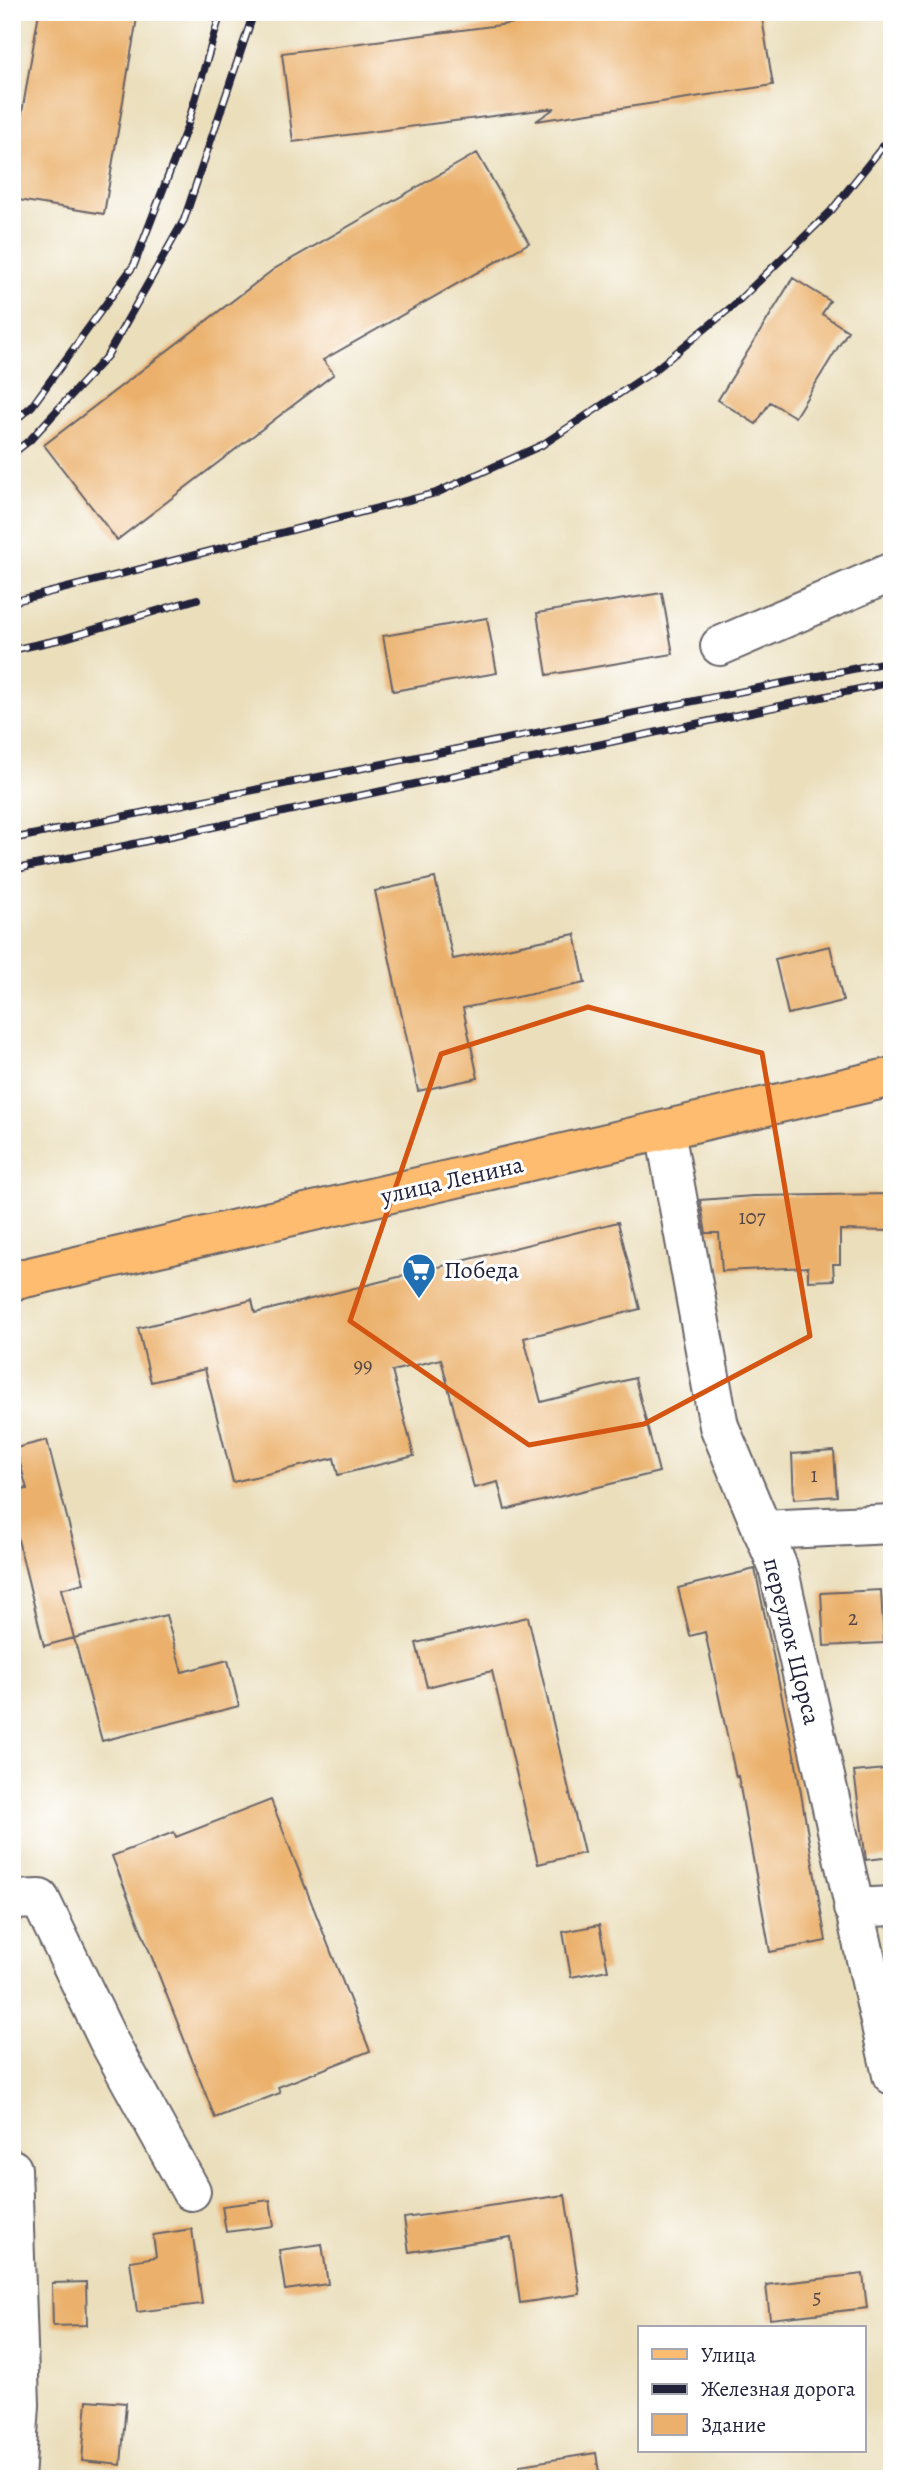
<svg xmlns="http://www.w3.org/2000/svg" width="904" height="2491" viewBox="0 0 904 2491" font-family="Alegreya,serif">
	<rect width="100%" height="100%" fill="#fff"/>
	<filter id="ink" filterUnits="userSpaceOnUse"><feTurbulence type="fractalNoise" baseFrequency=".0143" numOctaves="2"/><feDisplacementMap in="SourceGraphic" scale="14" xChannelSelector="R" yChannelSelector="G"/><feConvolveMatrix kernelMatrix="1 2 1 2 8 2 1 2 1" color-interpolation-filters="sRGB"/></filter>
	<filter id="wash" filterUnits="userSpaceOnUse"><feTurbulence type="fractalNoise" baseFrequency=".00686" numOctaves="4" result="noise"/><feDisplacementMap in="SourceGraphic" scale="28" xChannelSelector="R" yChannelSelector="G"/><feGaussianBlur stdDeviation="1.57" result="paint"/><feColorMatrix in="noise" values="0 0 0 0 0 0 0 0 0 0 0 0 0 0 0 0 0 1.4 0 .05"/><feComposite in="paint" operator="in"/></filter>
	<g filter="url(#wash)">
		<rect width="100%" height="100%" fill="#eadebb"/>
		<g id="blocks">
			<path fill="#ebb16c" d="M 39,12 L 138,12 L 104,214 L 12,199 L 12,172 Z
				M 562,12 L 761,12 L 773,85 L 536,121 L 555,108 L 293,142 L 282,53 L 563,17 Z
				M 477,153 L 529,243 L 323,360 L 334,374 L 117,540 L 44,445 L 274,269 Z
				M 793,278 L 830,301 L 822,314 L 848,331 L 795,417 L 770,402 L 756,424 L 718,400 Z
				M 662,593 L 673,654 L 547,675 L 537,613 Z
				M 487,618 L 497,673 L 393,691 L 383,636 Z
				M 435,878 L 453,959 L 575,934 L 585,983 L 463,1008 L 478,1078 L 418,1091 L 375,891 Z
				M 830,946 L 843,1001 L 788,1014 L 775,959 Z
				M 892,1194 L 892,1231 L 840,1230 L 840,1264 L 833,1264 L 834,1280 L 808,1281 L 808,1267 L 722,1271 L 719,1233 L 706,1233 L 700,1200 L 753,1196 Z
				M 618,1222 L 640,1309 L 524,1338 L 541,1402 L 635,1378 L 659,1472 L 505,1510 L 498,1482 L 474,1488 L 441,1359 L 392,1371 L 414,1456 L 338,1475 L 334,1458 L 233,1482 L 205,1369 L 151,1382 L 138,1328 L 252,1300 L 255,1313 Z
				M 47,1440 L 84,1583 L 61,1589 L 74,1638 L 44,1646 L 12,1515 L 12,1492 L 27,1489 L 16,1448 Z
				M 834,1451 L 837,1496 L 794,1499 L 792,1454 Z
				M 755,1569 L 796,1764 L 826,1941 L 770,1952 L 738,1776 L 736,1777 L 705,1632 L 690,1636 L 678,1588 Z
				M 881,1590 L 884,1643 L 824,1646 L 821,1593 Z
				M 166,1615 L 182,1672 L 228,1660 L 239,1706 L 102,1741 L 74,1638 Z
				M 528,1617 L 584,1853 L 538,1864 L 492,1671 L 427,1687 L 416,1643 Z
				M 886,1769 L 892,1818 L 892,1857 L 866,1860 L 854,1772 Z
				M 271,1800 L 370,2051 L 278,2087 L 280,2093 L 215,2118 L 112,1856 L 174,1832 L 176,1837 Z
				M 599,1925 L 608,1970 L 571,1977 L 563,1932 Z
				M 565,2195 L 580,2294 L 520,2303 L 511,2237 L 409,2252 L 404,2218 Z
				M 270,2200 L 274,2226 L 226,2232 L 222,2206 Z
				M 192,2229 L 202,2304 L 137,2312 L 130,2261 L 156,2257 L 153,2235 Z
				M 322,2244 L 328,2284 L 285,2290 L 279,2250 Z
				M 863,2274 L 867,2308 L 770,2319 L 766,2285 Z
				M 86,2282 L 87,2325 L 53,2326 L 52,2283 Z
				M 87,2400 L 126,2403 L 121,2465 L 82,2461 Z
				M 596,2453 L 600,2479 L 521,2479 L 520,2465 Z"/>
		</g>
	</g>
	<g filter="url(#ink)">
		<use href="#blocks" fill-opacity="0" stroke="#686468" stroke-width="2"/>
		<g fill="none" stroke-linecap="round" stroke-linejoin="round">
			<g stroke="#686468" stroke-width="42">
				<path id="minor" d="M 720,646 L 892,572
					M 665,1131 L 719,1426 L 778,1567 L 892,2075
					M 762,1530 L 892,1524
					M 12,1900 L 40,1899 L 108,2040 L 191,2191
					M 853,1908 L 892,1906
					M 12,2169 L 20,2405 L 15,2479"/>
			</g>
			<g stroke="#686468" stroke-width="42">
				<path id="major" d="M 12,1281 L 892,1077"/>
			</g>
			<use href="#minor" stroke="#fff" stroke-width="38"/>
			<use href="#major" stroke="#fdbc70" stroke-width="38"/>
			<g stroke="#22223b" stroke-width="8">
				<path id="rail" d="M 12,423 L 32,406 L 134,265 L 187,127 L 221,12
					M 12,454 L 30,440 L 107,356 L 184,220 L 254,12
					M 12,602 L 436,493 L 542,445 L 655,370 L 734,305 L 831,211 L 892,135
					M 12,650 L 62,639 L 197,599
					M 12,839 L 892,661
					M 12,870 L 892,682"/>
			</g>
			<use href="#rail" stroke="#fff" stroke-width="5" stroke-dasharray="16" stroke-linecap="butt"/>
		</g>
	</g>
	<path fill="none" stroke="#d45411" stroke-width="5" stroke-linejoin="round" d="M 588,1007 L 762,1053 L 810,1336 L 644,1424 L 529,1445 L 350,1321 L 441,1054 Z"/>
	<defs>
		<g id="supermarket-pin" transform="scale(1.75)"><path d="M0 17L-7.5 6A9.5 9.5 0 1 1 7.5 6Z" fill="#1f6fb2" stroke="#fff"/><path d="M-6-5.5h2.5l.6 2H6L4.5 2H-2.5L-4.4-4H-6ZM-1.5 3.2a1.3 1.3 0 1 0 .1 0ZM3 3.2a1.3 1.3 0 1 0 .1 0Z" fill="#fff"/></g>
	</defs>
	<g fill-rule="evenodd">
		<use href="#supermarket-pin" x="419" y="1270"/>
	</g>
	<g text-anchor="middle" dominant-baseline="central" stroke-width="6" stroke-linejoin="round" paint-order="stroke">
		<g font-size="21" fill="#544647">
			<text x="752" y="1217">107</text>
			<text x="363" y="1365">99</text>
			<text x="814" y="1475">1</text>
			<text x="853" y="1618">2</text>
			<text x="817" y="2297">5</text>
		</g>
		<g font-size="24" fill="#22223b" stroke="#fff">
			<text transform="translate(452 1180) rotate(-13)">улица Ленина</text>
			<text transform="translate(792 1641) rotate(76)">переулок Щорса</text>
		</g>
		<g font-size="24" fill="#22223b" stroke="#fff" text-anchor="start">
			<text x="444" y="1270">Победа</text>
		</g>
	</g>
	<rect width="904" height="2491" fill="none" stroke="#fff" stroke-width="42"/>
	<rect x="638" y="2326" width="228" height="126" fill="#ffffff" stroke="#a7a7b1" stroke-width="2"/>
	<rect x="652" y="2349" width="35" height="10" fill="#fdbc70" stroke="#a7a7b1" stroke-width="2"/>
	<text x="701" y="2362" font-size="21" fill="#22223b">Улица</text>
	<rect x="652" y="2384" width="35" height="10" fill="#22223b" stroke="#a7a7b1" stroke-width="2"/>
	<text x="701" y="2396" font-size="21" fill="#22223b">Железная дорога</text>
	<rect x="652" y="2414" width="35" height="21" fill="#ebb16c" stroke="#a7a7b1" stroke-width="2"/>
	<text x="701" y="2432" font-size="21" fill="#22223b">Здание</text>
</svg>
